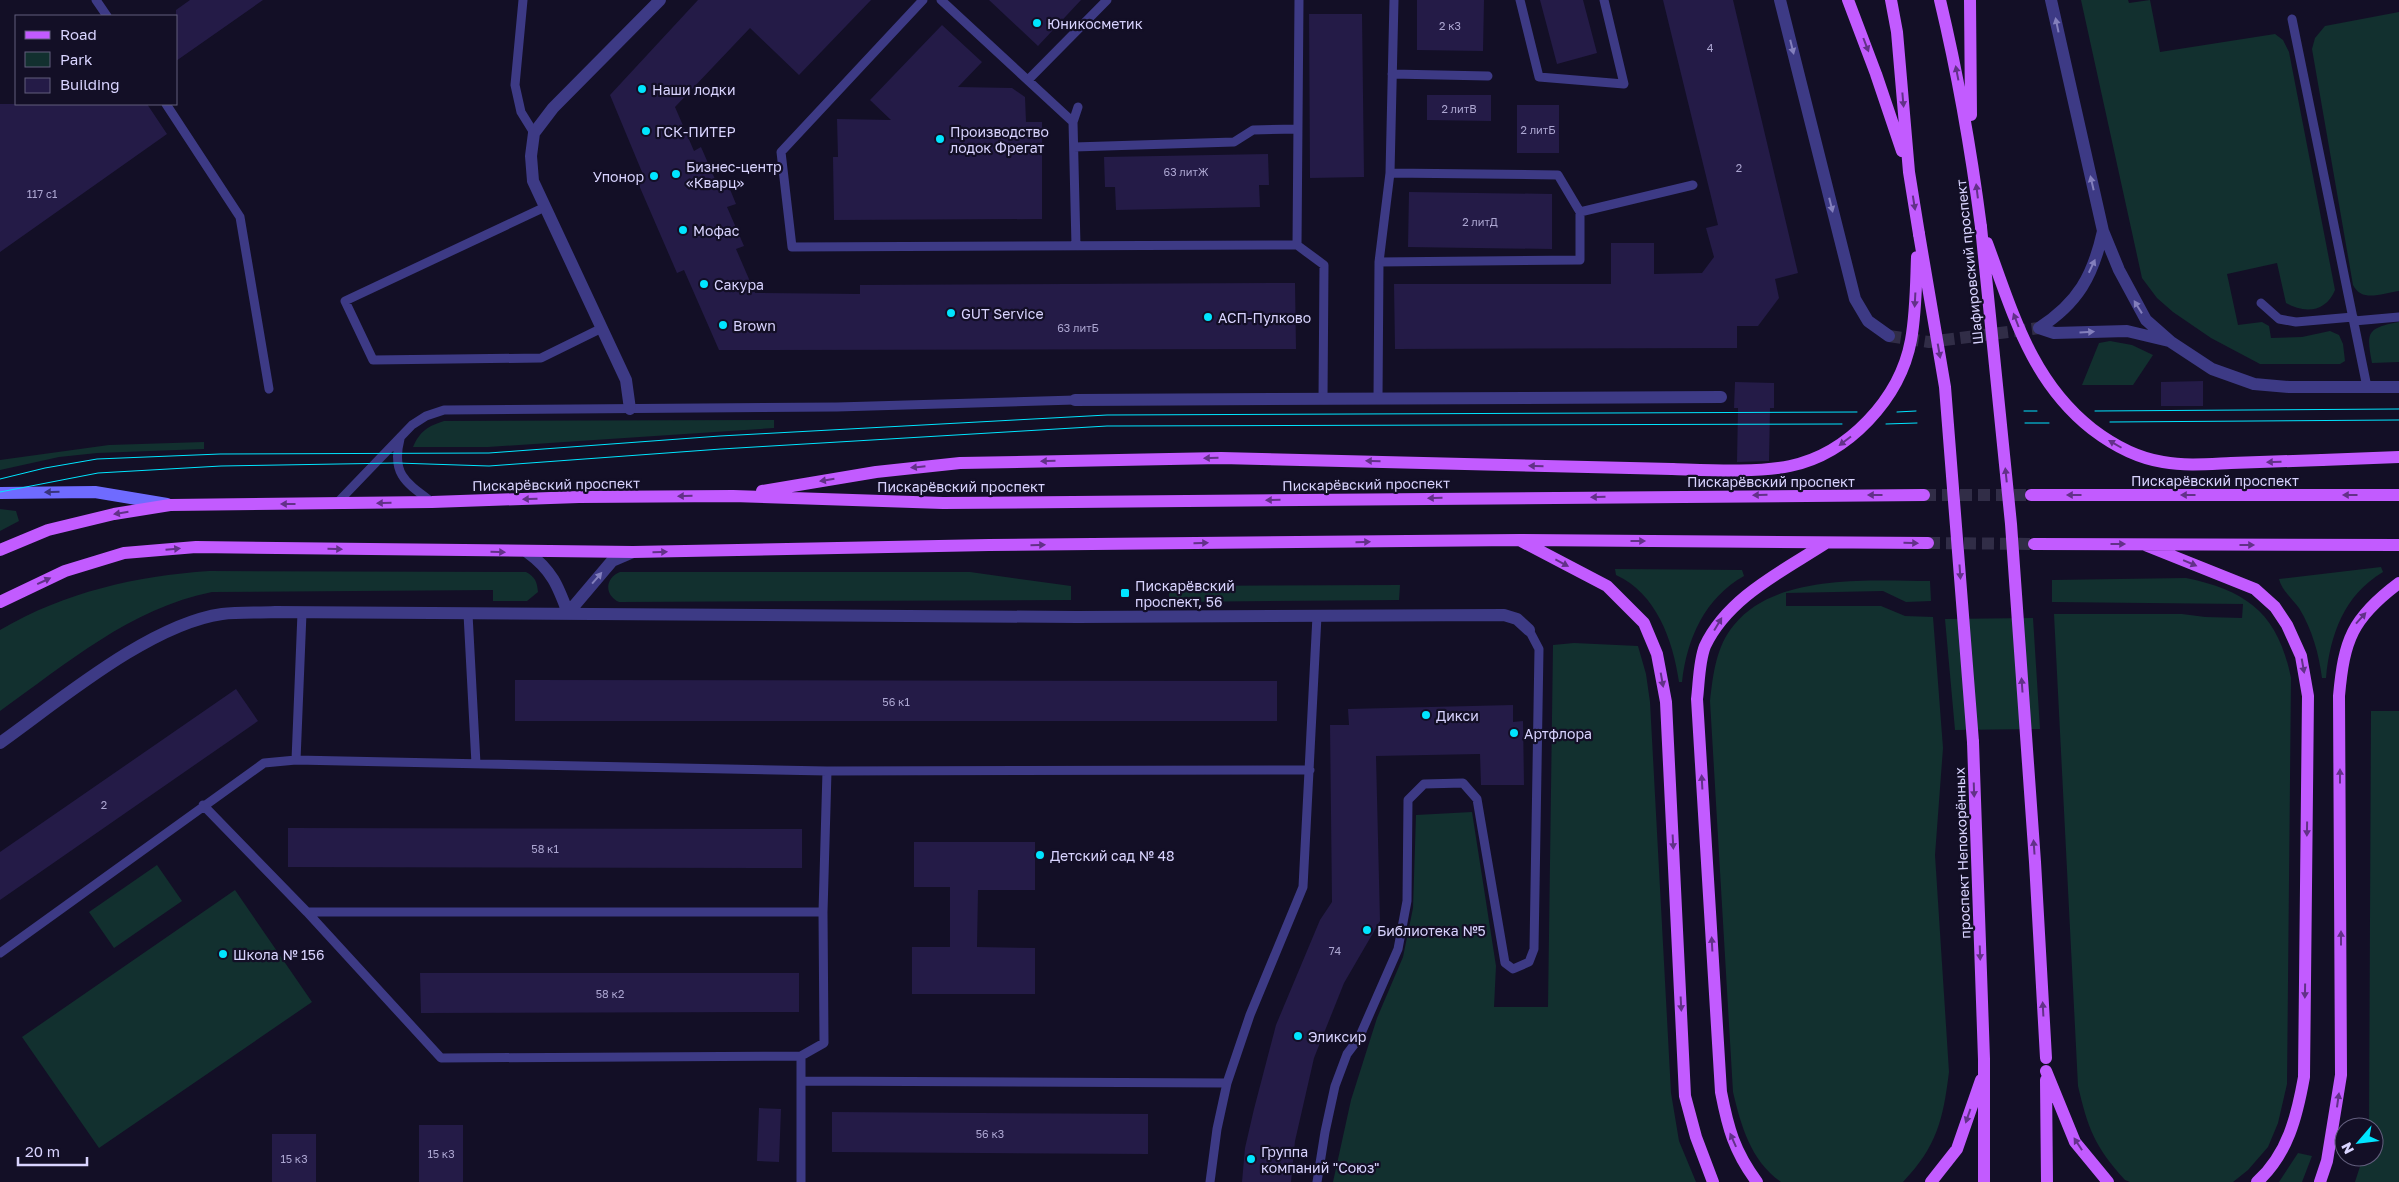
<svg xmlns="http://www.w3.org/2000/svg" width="2399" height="1182" viewBox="0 0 2399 1182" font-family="'Golos Text',sans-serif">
	<rect width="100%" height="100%" fill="#130f26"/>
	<path fill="#12302f" d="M 2081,0 L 2128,0 L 2129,3 L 2150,0 L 2160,52 L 2275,34 L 2283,40 L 2289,52 L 2335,290 C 2326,312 2305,314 2286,303 L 2277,263 L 2227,274 L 2238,325 L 2262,322 L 2269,326 L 2271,338 L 2302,337 L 2330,331 L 2339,335 L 2343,344 L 2345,361 L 2340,364 L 2260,364 L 2211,338 L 2173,312 L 2157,298 L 2142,278 Z
		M 2399,12 L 2399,291 C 2382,293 2362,303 2353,285 L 2312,49 L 2315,38 L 2325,26 Z
		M 2399,322 L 2399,362 L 2372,363 C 2366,332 2367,328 2399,322 Z
		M 2110,341 L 2132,345 L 2153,355 L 2133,385 L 2082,385 L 2099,343 Z
		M 774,420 L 774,428 L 488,447 L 413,447 C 420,431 428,426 444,421 Z
		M 204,442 L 204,449 L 97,453 L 59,457 L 0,470 L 0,460 L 109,445 Z
		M 0,509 L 16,511 L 19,521 L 0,531 Z
		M 2381,567 L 2383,572 C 2344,595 2330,635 2326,678 L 2322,678 C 2319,654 2312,629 2299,608 C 2292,598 2282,591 2279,579 Z
		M 1615,569 L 1742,570 L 1744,576 C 1705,598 1687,638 1682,682 L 1679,682 C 1673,640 1656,593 1616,575 Z
		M 209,571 L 526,572 C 535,577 537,581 538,592 L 527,601 L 493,601 L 493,590 L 212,592 C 131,608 66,664 0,711 L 0,630 C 65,592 136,576 209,571 Z
		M 620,572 L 970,572 L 1071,586 L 1071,600 L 619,602 C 604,595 605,578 620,572 Z
		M 2186,578 C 2248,591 2278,614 2291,678 L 2287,1084 L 2278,1123 L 2268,1147 L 2248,1170 L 2233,1182 L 2130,1182 L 2125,1180 C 2095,1147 2088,1129 2078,1086 L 2054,614 L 2182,614 L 2205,617 L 2242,618 L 2243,604 L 2052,602 L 2052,580 Z
		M 1930,581 L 1931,601 L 1906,602 L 1883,591 L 1786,593 L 1786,606 L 1881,606 L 1905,616 L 1933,617 L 1943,748 L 1935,855 L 1949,1072 C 1943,1120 1937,1146 1903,1182 L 1781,1182 C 1751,1161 1741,1126 1733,1092 L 1710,701 C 1713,675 1716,646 1734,625 C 1776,573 1870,581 1930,581 Z
		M 1400,585 L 1399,600 L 1169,602 L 1169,586 Z
		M 2033,618 L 2040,729 L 1955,730 L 1945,619 Z
		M 1574,643 L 1638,646 L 1646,674 L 1650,702 L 1671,1093 L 1679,1141 L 1696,1182 L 1333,1182 L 1351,1100 L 1377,1018 L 1403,957 L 1413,908 L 1416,815 L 1472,812 L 1496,966 L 1494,1007 L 1548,1007 L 1553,645 Z
		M 2371,711 L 2399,711 L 2399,1182 L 2355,1182 L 2363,1157 L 2374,1157 L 2374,1127 L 2369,1127 Z
		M 157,865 L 182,901 L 114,948 L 89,912 Z
		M 235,890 L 312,1002 L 99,1148 L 22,1037 Z
		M 2298,1153 L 2312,1156 L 2302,1182 L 2279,1182 Z"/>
	<path fill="#241b47" d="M 190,0 L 263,0 L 176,61 L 176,10 Z
		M 698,0 L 871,0 L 799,75 L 750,28 L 675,107 L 694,151 L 701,147 L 718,186 L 727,182 L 736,204 L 727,207 L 744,246 L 736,249 L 755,293 L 860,294 L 860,285 L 1295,283 L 1296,349 L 719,350 L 684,270 L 677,273 L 635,176 L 642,172 L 610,95 Z
		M 989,0 L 1081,0 L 1038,46 Z
		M 1417,0 L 1484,0 L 1483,51 L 1417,50 Z
		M 1540,0 L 1583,0 L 1597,53 L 1557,64 Z
		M 1663,0 L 1733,0 L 1798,273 L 1775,279 L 1779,298 L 1758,326 L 1737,326 L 1737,348 L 1395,349 L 1394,284 L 1611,284 L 1611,243 L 1654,243 L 1654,274 L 1702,273 L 1714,257 L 1706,228 L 1718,225 Z
		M 1309,14 L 1362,14 L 1364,177 L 1310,178 Z
		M 942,25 L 982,62 L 958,87 L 1012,88 L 1025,97 L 1026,122 L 1042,122 L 1042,219 L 834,220 L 833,157 L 838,157 L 837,119 L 891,120 L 870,100 Z
		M 1427,95 L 1491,95 L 1491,121 L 1427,120 Z
		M 0,104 L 147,104 L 167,134 L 0,252 Z
		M 1517,105 L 1559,105 L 1559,153 L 1517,153 Z
		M 1268,154 L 1269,185 L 1259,185 L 1260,207 L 1116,210 L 1115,187 L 1105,187 L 1104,157 Z
		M 1409,192 L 1552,194 L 1552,249 L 1408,247 Z
		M 2203,381 L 2203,406 L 2161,406 L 2161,382 Z
		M 1735,382 L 1774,383 L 1774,408 L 1770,408 L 1769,461 L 1737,462 L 1738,408 L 1734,408 Z
		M 515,680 L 1277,681 L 1277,721 L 515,721 Z
		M 236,689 L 258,721 L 0,900 L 0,852 Z
		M 1513,705 L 1513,722 L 1523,721 L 1524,785 L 1481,785 L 1480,754 L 1376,756 L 1380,921 L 1344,983 L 1314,1058 L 1295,1141 L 1291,1182 L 1242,1182 L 1245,1148 L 1254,1109 L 1276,1025 L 1320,920 L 1332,902 L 1330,725 L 1349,725 L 1348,709 Z
		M 288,828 L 802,829 L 802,868 L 288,867 Z
		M 914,842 L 1035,842 L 1035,890 L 978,890 L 977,947 L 1035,948 L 1035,994 L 912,994 L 912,947 L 950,947 L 950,887 L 914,887 Z
		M 420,973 L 799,973 L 799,1012 L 421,1013 Z
		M 759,1108 L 781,1109 L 779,1162 L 757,1161 Z
		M 832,1112 L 1148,1114 L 1148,1154 L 832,1152 Z
		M 419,1125 L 463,1125 L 463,1182 L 419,1182 Z
		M 272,1134 L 316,1134 L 316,1182 L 272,1182 Z"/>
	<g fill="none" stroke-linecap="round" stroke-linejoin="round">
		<path stroke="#312d47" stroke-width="12" stroke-dasharray="12 6" stroke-linecap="butt" d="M 1889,336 L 1929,342 L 2039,328"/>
		<path stroke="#312d47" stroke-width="12" stroke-dasharray="12 6" stroke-linecap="butt" d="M 1924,495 L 2031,495
			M 1928,543 L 2034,544"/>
		<path stroke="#3d3a85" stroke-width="9" d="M 96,0 L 107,16
			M 523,0 L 515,85 L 521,112 L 534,133
			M 923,0 L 781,152 L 792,247 L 1297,245 L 1324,265 L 1323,399
			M 941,0 L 1073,122 L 1076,246
			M 1520,0 L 1539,77 L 1624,84 L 1604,0
			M 2292,19 L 2367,387
			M 1392,74 L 1488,76
			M 1028,80 L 1107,0
			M 166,104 L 240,217 L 269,389
			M 1073,122 L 1078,107
			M 1074,147 L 1234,142 L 1253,130 L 1298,129
			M 1390,173 L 1558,175 L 1580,212 L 1693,185
			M 545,207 L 345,301 L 373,360 L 541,358 L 602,328
			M 1297,245 L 1299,0
			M 1379,262 L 1580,260 L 1580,212
			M 2261,303 L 2279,319 L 2296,322 L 2353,317
			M 2354,321 L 2399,317
			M 1378,398 L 1379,262 L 1390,173 L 1394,0
			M 400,439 C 391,474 406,483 432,502
			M 337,503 L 412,425 L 426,416 L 444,410 L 837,407 L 1075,400
			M 468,614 L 476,764
			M 296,760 L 827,771 L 1310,770
			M 203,805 L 307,912 L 441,1058 L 801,1056
			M 307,912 L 823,912
			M 0,953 L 264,763 L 296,760 L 302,613
			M 801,1081 L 1227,1083
			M 801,1182 L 801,1056 L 824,1043 L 823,912 L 827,771
			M 1210,1182 L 1217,1129 L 1227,1083 L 1250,1015 L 1303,887 L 1317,616
			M 1317,1182 L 1325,1132 L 1335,1086 L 1347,1054 L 1359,1038 L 1398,949 L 1407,901 L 1408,800 L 1424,784 L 1463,783 L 1477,799 L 1505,963 L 1513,969 L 1529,962 L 1534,949 L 1539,649 L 1529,630"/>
		<path stroke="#3d3a85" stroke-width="12" d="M 1780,0 L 1855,299 L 1868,321 L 1889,336
			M 2051,0 L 2103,231 L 2119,270 L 2146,320 L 2171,342 L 2212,369 L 2254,384 L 2289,387 L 2399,387
			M 2039,328 L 2054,333 L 2127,331 L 2169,341
			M 2039,328 C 2078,303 2093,276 2103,231
			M 1075,400 L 1721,397
			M 630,409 L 626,380 L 533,181 L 531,156 L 534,133 L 553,108 L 660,0
			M 527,552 C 552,570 558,586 568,613
			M 568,613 L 612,561 L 633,552
			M 0,743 C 59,701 150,624 222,614 C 239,612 257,613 275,612 L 1077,617 L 1504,615 L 1517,619 L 1529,630"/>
		<path stroke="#6f6bff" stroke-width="12" d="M 0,493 L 95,492 L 167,504"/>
		<path stroke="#c25bff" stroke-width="12" d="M 1848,0 L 1876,74 L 1902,151
			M 1891,0 L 1897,32 L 1909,172 L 1919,234
			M 1940,0 C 1958,75 1971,150 1981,227
			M 1970,0 L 1971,115
			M 2322,460 L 2399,457
			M 762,491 L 876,472 L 960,463 L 1221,458 L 1672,469
			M 2031,495 L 2399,495
			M 1521,541 L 1607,586 L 1644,623 L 1657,654 L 1666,702 L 1685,1096 L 1696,1137 L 1713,1182
			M 2034,544 L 2399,545
			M 2145,545 L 2255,589 L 2275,607 L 2287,625 L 2301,656 L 2308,696 L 2304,1077 C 2297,1116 2288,1154 2257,1182
			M 0,550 L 48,530 L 114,514 L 170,505 L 432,502 L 579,497 L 733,496 L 943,503 L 1924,495
			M 0,602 L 65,571 L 124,553 L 196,547 L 633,552 L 989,545 L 1519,540 L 1928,543
			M 1973,742 L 1984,1059 L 1984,1182
			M 2046,1071 L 2075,1142 L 2108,1182
			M 2046,1080 L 2047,1182
			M 1757,1182 C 1734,1151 1728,1128 1721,1092 L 1697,699 C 1699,683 1699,661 1705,646 C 1728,597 1783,571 1826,543
			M 1931,1182 L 1957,1149 L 1981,1080
			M 2320,1182 L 2327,1161 L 2341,1075 L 2339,696 C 2344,640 2352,618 2399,583"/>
		<path stroke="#00e5ff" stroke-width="1" d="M 2024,411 L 2037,411
			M 2095,411 L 2399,409
			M 1897,412 L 1916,411
			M 2110,422 L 2399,420
			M 2025,423 L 2049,423
			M 1886,424 L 1917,423
			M 0,479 L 45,468 L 97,459 L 220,454 L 489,453 L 720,436 L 1107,415 L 1857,412
			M 0,492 L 98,473 L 221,466 L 397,463 L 489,466 L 721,449 L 1107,426 L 1842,424"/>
		<path stroke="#c25bff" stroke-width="12" d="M 1981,227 L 2011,524 L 2035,862 L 2046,1058
			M 1919,234 L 1945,387 L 1973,742
			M 1987,243 C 2013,313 2031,381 2092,429 C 2113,445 2137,458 2163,462 C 2186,466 2208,464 2231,463 C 2262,462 2292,461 2322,460
			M 1672,469 C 1706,470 1757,473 1790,466 C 1848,454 1900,399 1911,340 C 1916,313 1916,284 1917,257"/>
	</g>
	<defs><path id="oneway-solid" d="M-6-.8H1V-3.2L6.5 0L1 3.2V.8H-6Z" transform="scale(1.25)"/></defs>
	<g fill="#837fbc">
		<use href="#oneway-solid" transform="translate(2057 25) rotate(-102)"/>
		<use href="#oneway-solid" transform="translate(1792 47) rotate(76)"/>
		<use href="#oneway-solid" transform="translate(2092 183) rotate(-103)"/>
		<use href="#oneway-solid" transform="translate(1831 205) rotate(76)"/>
		<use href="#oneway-solid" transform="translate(2092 266) rotate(-65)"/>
		<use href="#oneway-solid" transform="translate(2138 307) rotate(-122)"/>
		<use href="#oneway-solid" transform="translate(2087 332) rotate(-3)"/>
		<use href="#oneway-solid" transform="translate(597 578) rotate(-49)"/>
	</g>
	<g fill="#623188">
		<use href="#oneway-solid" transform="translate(1866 45) rotate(69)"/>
		<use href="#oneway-solid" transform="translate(1957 73) rotate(-101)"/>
		<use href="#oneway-solid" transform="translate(1903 100) rotate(85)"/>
		<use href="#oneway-solid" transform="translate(1977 191) rotate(-97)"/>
		<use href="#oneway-solid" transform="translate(1914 203) rotate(81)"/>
		<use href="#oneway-solid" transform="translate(1915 300) rotate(93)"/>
		<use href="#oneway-solid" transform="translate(2016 320) rotate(-111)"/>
		<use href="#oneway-solid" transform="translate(1939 351) rotate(80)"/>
		<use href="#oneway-solid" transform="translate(1845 441) rotate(143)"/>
		<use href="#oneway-solid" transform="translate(2115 444) rotate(-150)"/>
		<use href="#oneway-solid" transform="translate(1211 458) rotate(179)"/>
		<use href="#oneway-solid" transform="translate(1048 461) rotate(179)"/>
		<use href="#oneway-solid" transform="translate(1373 461) rotate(-179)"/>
		<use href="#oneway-solid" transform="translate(2274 462) rotate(178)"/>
		<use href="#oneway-solid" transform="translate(1536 466) rotate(-179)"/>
		<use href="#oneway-solid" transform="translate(918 467) rotate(174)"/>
		<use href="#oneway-solid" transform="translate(2006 475) rotate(-96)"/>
		<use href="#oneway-solid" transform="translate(827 480) rotate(171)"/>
		<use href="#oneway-solid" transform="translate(1760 495) rotate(179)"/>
		<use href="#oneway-solid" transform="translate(1875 495) rotate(180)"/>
		<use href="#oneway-solid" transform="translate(2074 495) rotate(-180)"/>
		<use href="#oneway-solid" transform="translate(2188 495) rotate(-180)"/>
		<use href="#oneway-solid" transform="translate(2350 495) rotate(-180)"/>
		<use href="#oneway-solid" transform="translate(685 496) rotate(179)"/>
		<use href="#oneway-solid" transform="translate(1598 497) rotate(179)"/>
		<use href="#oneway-solid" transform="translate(1435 498) rotate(179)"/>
		<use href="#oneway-solid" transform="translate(530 499) rotate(178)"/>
		<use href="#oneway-solid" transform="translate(1273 500) rotate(179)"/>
		<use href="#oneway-solid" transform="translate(384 503) rotate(179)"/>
		<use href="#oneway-solid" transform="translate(288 504) rotate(180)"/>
		<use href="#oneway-solid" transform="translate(121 513) rotate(171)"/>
		<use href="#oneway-solid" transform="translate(1638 541)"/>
		<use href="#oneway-solid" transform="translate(1363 542) rotate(-1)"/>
		<use href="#oneway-solid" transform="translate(1201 543) rotate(-1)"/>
		<use href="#oneway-solid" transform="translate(1911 543) rotate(1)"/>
		<use href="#oneway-solid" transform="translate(2118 544)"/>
		<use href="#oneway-solid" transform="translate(1038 545) rotate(-1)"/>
		<use href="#oneway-solid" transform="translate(2247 545)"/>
		<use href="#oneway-solid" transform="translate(173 549) rotate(-5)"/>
		<use href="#oneway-solid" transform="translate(335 549) rotate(1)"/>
		<use href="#oneway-solid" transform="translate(498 552) rotate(1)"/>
		<use href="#oneway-solid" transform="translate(660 552) rotate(-1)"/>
		<use href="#oneway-solid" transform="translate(1562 563) rotate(28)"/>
		<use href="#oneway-solid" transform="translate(2190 563) rotate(23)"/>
		<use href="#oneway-solid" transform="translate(1960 572) rotate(86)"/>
		<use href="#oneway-solid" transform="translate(44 581) rotate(-25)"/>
		<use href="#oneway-solid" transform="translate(2361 618) rotate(-48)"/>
		<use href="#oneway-solid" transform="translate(1718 624) rotate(-59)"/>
		<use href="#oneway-solid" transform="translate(2303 666) rotate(80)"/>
		<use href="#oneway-solid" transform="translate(1662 680) rotate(80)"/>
		<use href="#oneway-solid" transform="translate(2022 685) rotate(-94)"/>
		<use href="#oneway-solid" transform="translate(2340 776) rotate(-90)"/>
		<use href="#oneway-solid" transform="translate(1702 782) rotate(-93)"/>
		<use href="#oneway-solid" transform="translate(1974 790) rotate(88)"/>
		<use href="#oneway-solid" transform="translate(2307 829) rotate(91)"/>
		<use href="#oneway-solid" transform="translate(1673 842) rotate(87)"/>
		<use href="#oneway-solid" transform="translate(2034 847) rotate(-94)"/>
		<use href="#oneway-solid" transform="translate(2341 938) rotate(-90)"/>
		<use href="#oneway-solid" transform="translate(1712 944) rotate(-93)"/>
		<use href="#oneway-solid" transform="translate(1980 953) rotate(88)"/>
		<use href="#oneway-solid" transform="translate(2305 991) rotate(91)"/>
		<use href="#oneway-solid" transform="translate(1681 1004) rotate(87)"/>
		<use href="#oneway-solid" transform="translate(2043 1009) rotate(-93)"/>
		<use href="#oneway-solid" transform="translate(2338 1100) rotate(-82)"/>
		<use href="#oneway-solid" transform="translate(1968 1116) rotate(109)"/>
		<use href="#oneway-solid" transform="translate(1733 1140) rotate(-114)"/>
		<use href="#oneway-solid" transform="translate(2078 1144) rotate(-123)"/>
	</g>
	<use fill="#38347d" href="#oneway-solid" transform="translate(52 492) rotate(179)"/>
	<g fill="#00e5ff" stroke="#130f26" stroke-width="2">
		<circle cx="1037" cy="23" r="5"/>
		<circle cx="642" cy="89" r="5"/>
		<circle cx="646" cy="131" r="5"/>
		<circle cx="940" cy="139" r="5"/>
		<circle cx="676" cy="174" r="5"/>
		<circle cx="654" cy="176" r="5"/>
		<circle cx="683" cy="230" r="5"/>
		<circle cx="704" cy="284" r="5"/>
		<circle cx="951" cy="313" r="5"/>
		<circle cx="1208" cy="317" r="5"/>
		<circle cx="723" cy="325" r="5"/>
		<rect x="1120" y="588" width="10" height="10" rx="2.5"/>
		<circle cx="1426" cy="715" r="5"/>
		<circle cx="1514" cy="733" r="5"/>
		<circle cx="1040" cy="855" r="5"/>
		<circle cx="1367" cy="930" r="5"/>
		<circle cx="223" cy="954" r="5"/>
		<circle cx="1298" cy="1036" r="5"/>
		<circle cx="1251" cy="1159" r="5"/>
	</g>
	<g text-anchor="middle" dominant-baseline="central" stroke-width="4.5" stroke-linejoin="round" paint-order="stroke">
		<g font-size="11" fill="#aca6d1">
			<text x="1450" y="25">2 к3</text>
			<text x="1710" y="47">4</text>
			<text x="1459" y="108">2 литВ</text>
			<text x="1538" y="129">2 литБ</text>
			<text x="1739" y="167">2</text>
			<text x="1186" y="171">63 литЖ</text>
			<text x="42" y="193">117 с1</text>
			<text x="1480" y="221">2 литД</text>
			<text x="1078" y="327">63 литБ</text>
			<text x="896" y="701">56 к1</text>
			<text x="104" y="804">2</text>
			<text x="545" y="848">58 к1</text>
			<text x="1335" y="950">74</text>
			<text x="610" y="993">58 к2</text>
			<text x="990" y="1133">56 к3</text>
			<text x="441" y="1153">15 к3</text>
			<text x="294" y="1158">15 к3</text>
		</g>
		<g font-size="14" fill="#d9d4ff" stroke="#130f26" text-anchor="start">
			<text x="1047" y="23">Юникосметик</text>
			<text x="652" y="89">Наши лодки</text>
			<text x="656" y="131">ГСК-ПИТЕР</text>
			<text x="950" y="131">Производство<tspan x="950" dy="16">лодок Фрегат</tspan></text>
			<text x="686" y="166">Бизнес-центр<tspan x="686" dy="16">«Кварц»</tspan></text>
			<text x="644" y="176" text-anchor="end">Упонор</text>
			<text x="693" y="230">Мофас</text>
			<text x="714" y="284">Сакура</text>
			<text x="961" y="313">GUT Service</text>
			<text x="1218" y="317">АСП-Пулково</text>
			<text x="733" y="325">Brown</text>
			<text x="1135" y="585">Пискарёвский<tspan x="1135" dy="16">проспект, 56</tspan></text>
			<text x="1436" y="715">Дикси</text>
			<text x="1524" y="733">Артфлора</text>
			<text x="1050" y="855">Детский сад № 48</text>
			<text x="1377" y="930">Библиотека №5</text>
			<text x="233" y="954">Школа № 156</text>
			<text x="1308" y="1036">Эликсир</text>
			<text x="1261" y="1151">Группа<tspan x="1261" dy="16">компаний "Союз"</tspan></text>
		</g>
		<g font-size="14" fill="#d9d4ff" stroke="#130f26">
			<text transform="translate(1969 262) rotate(-96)">Шафировский проспект</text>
			<text x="2215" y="480">Пискарёвский проспект</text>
			<text x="1771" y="481">Пискарёвский проспект</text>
			<text transform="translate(556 484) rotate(-1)">Пискарёвский проспект</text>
			<text transform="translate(1366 484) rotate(-1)">Пискарёвский проспект</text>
			<text x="961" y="486">Пискарёвский проспект</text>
			<text transform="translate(1962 853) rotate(-92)">проспект Непокорённых</text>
		</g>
	</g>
	<rect x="15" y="15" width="162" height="90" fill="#130f26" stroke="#625e7d"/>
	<rect x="25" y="31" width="25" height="8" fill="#c25bff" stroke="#625e7d"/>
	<text x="60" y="40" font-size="15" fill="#d9d4ff">Road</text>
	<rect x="25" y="52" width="25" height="15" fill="#12302f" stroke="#625e7d"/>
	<text x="60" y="65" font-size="15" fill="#d9d4ff">Park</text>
	<rect x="25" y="78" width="25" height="15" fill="#241b47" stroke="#625e7d"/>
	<text x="60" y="90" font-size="15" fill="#d9d4ff">Building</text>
	<g transform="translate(2359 1142) rotate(242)"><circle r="24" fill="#130f26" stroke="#625e7d"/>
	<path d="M0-4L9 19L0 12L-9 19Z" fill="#00e5ff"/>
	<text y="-8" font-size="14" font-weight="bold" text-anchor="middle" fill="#d9d4ff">N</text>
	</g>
	<path d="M18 1157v8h69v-8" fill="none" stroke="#d9d4ff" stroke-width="2.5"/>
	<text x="25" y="1157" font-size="15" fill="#d9d4ff" stroke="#130f26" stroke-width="4" paint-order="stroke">20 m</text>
</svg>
